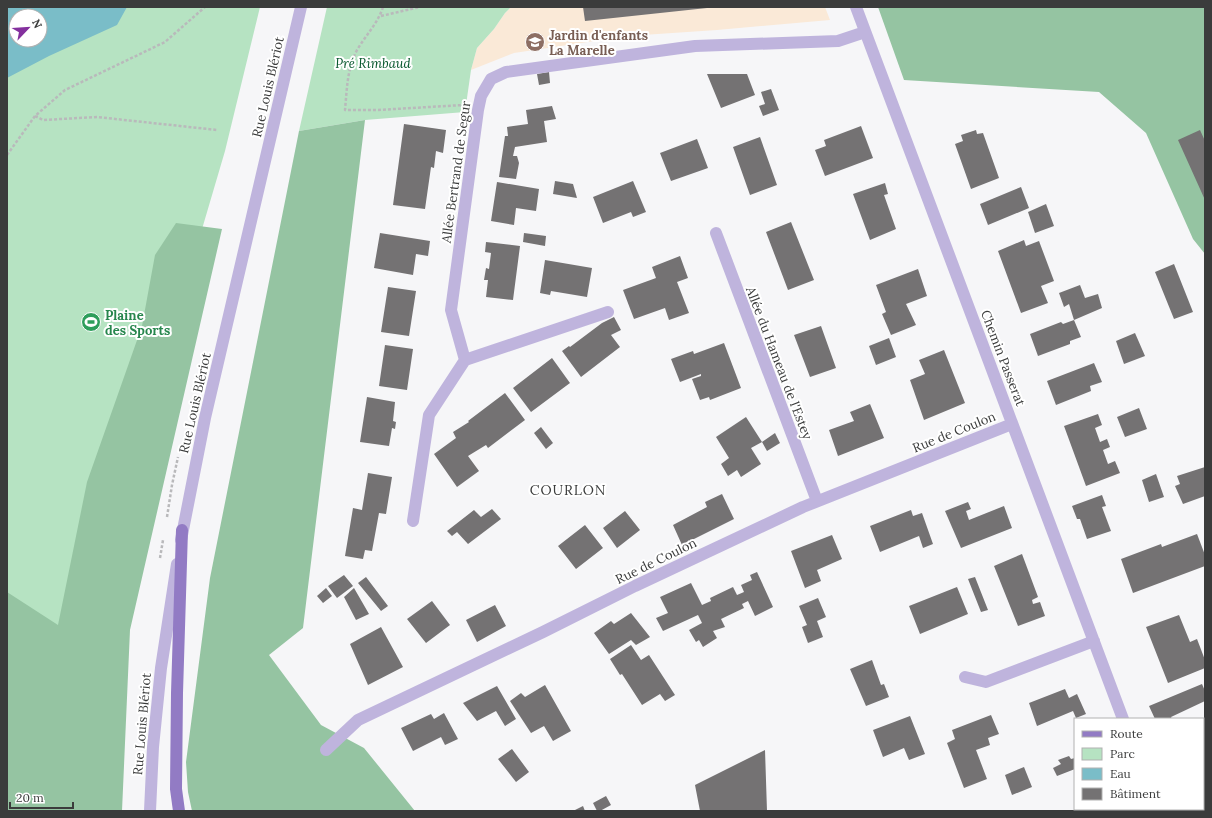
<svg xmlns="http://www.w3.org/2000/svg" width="1212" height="818" viewBox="0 0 1212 818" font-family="Lora,serif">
	<rect width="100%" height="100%" fill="#f6f6f8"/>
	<path fill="#fae9d7" d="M 511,7 L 825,7 L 830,20 L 717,30 L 628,36 L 514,53 L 471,70 L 477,48 L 494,29 L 505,13 Z"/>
	<path fill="#b6e3c2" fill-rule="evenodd" d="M 7,7 L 260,7 L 225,151 L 124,494 L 7,811 ZM 16,16 L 40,16 L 40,40 L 16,40 Z
		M 327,7 L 511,7 L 505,13 L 494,29 L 477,48 L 471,70 L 465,112 L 365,120 L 299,131 Z"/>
	<path fill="#95c4a2" d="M 878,7 L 1205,7 L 1205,254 L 1193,239 L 1146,133 L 1099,92 L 904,80 Z
		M 365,120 L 303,628 L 269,655 L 321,725 L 364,748 L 415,811 L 192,811 L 188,792 L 186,762 L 210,578 L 299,131 Z
		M 176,223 L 222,229 L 130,630 L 122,811 L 7,811 L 7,592 L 58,625 L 87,482 L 142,326 L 155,255 Z"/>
	<path fill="#7abdc8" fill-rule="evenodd" d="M 7,7 L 127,7 L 117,25 L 49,56 L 7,78 ZM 16,16 L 40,16 L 40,40 L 16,40 Z"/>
	<path fill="#747273" d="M 583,7 L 707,7 L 707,8 L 585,21 Z
		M 549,72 L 550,83 L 539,85 L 537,74 Z
		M 707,74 L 747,74 L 755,95 L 721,108 Z
		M 771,89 L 779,110 L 763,116 L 759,106 L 765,104 L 761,92 Z
		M 552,106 L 556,119 L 544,121 L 547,142 L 515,147 L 513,156 L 517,156 L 519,163 L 516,179 L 499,177 L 505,136 L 508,136 L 507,127 L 528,124 L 526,110 Z
		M 404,124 L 446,130 L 443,153 L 436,151 L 434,168 L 431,167 L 425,209 L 393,205 Z
		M 861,126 L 873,158 L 825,176 L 815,150 L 826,146 L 824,140 Z
		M 976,130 L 977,134 L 983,133 L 999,178 L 971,189 L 955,144 L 963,141 L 961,135 Z
		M 1200,130 L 1205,141 L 1205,200 L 1178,140 Z
		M 760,137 L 777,185 L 750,195 L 733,147 Z
		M 697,139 L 708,168 L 671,181 L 660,153 Z
		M 555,181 L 573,184 L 577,198 L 553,194 Z
		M 633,181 L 646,212 L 633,217 L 631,212 L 603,223 L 593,197 Z
		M 497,182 L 539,189 L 536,211 L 516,208 L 514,225 L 491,221 Z
		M 885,183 L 888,194 L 884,195 L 896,229 L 870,240 L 853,194 Z
		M 1021,187 L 1029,208 L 988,225 L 980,204 Z
		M 1046,204 L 1054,226 L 1035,233 L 1028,212 Z
		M 791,222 L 814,280 L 788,290 L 766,232 Z
		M 380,233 L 430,241 L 428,256 L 416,254 L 413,275 L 374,268 Z
		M 524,233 L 546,236 L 545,246 L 523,242 Z
		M 1024,240 L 1026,246 L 1039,241 L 1054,281 L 1041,286 L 1048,303 L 1021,313 L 998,251 Z
		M 486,242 L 520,246 L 513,300 L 486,297 L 488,280 L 484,280 L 486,268 L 489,269 L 491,253 L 485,252 Z
		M 680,256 L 688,278 L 677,282 L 689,313 L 669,320 L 665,308 L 634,319 L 623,290 L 656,278 L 652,267 Z
		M 545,260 L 592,268 L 587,297 L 551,291 L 550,295 L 540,293 Z
		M 1174,264 L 1193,312 L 1174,319 L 1155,272 Z
		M 918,269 L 927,296 L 906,304 L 916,325 L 891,335 L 882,314 L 886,312 L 876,285 Z
		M 1080,285 L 1085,298 L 1098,294 L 1102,308 L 1074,320 L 1069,304 L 1064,307 L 1059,293 Z
		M 388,287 L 416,291 L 409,336 L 381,332 Z
		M 614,317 L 621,330 L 611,335 L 620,347 L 581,377 L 562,351 L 569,346 L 570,347 L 602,323 Z
		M 1074,320 L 1081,337 L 1070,341 L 1070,344 L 1038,356 L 1030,334 L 1061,322 L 1063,324 Z
		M 821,326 L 836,368 L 810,377 L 794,335 Z
		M 1135,333 L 1145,356 L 1124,364 L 1116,341 Z
		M 889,338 L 896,357 L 876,365 L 869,346 Z
		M 724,343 L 741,388 L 710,400 L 709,397 L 700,400 L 692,379 L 701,376 L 701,374 L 680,382 L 671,359 L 693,351 L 694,354 Z
		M 385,345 L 413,349 L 407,390 L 379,386 Z
		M 944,350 L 965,403 L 924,420 L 910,380 L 925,374 L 919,360 Z
		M 552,358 L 570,383 L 531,412 L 513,388 Z
		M 1094,363 L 1102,382 L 1090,386 L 1091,391 L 1056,405 L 1047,381 Z
		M 505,393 L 525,420 L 488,448 L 486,445 L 468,456 L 479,471 L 457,487 L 434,454 L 456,438 L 453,432 L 469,422 L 468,421 Z
		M 367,397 L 395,402 L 393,421 L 396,422 L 395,429 L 392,428 L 389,446 L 360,442 Z
		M 870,404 L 884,438 L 838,456 L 829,430 L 854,421 L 850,412 Z
		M 1139,408 L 1147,429 L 1125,437 L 1117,417 Z
		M 1098,414 L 1102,425 L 1095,428 L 1100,442 L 1107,439 L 1110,447 L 1103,450 L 1108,464 L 1115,461 L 1120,473 L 1086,486 L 1064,426 Z
		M 746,417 L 762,442 L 775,433 L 780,443 L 767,451 L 762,442 L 751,448 L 761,464 L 741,477 L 737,470 L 728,476 L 721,464 L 729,458 L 716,437 Z
		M 541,427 L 553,443 L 546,449 L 534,433 Z
		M 1205,467 L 1205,496 L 1183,504 L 1175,486 L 1180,484 L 1177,476 Z
		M 368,473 L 392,477 L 386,514 L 379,513 L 372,551 L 365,550 L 363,559 L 345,556 L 353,508 L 362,510 Z
		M 1156,474 L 1164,497 L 1149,502 L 1142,480 Z
		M 722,494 L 734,519 L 682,545 L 673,525 L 707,507 L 705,502 Z
		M 1102,495 L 1106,506 L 1102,507 L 1111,531 L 1087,539 L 1080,519 L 1077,519 L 1072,506 Z
		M 968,502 L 971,509 L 966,511 L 969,520 L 1004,506 L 1012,528 L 961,548 L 945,511 Z
		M 492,509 L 501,519 L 468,544 L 457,532 L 452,536 L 447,531 L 474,510 L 481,517 Z
		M 911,510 L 913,516 L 922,513 L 933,544 L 923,548 L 919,536 L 880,552 L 870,526 Z
		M 625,511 L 640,530 L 617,548 L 603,528 Z
		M 585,525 L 603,548 L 576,569 L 558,546 Z
		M 1197,534 L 1205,555 L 1205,566 L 1133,593 L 1121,559 L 1161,544 L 1162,547 Z
		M 832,535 L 842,559 L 817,570 L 821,581 L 805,588 L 791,551 Z
		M 1022,554 L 1038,597 L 1032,600 L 1033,604 L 1040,602 L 1045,616 L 1018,626 L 994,566 Z
		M 757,572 L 773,607 L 755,616 L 748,601 L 742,604 L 744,608 L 721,619 L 725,627 L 713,631 L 717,638 L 703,647 L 699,640 L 696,642 L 689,630 L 702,623 L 698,615 L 663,631 L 656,618 L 668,613 L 660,597 L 691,583 L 702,605 L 711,601 L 710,598 L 733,587 L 737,595 L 744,592 L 741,585 L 752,580 L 750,575 Z
		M 344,575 L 353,586 L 337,598 L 328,586 Z
		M 366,577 L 388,606 L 381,611 L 358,583 Z
		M 975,577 L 988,610 L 981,612 L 968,579 Z
		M 957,587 L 968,614 L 920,634 L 909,606 Z
		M 326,588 L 332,596 L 323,603 L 317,596 Z
		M 354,588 L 369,614 L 356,620 L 344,597 Z
		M 818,598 L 826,617 L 817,621 L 823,637 L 808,643 L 802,627 L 807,625 L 799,606 Z
		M 432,601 L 450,625 L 426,643 L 407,619 Z
		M 495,605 L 506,626 L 477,642 L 466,620 Z
		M 631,613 L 650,637 L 636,645 L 631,640 L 609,654 L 594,633 L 611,621 L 614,624 Z
		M 1179,615 L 1190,642 L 1197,639 L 1205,660 L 1205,668 L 1168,683 L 1146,627 Z
		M 381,627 L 403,667 L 368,685 L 350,644 Z
		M 631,645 L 641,660 L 649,655 L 675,695 L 665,701 L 660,694 L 642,705 L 622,674 L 620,675 L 610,659 Z
		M 872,660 L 881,685 L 884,684 L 889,697 L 866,706 L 850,669 Z
		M 1202,684 L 1205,691 L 1205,701 L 1171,717 L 1172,719 L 1155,719 L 1149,706 Z
		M 545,685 L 571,731 L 553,741 L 544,726 L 531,733 L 510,701 L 521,693 L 525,697 Z
		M 497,686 L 516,719 L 505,726 L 496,711 L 477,721 L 463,703 Z
		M 1065,689 L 1069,698 L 1077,694 L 1086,714 L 1076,718 L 1073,711 L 1037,726 L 1029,703 Z
		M 444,713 L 458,739 L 445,745 L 441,737 L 413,751 L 401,728 L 431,714 L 434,719 Z
		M 991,715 L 999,734 L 988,738 L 990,745 L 976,750 L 987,779 L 964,788 L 947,743 L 955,739 L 952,730 Z
		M 910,716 L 925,754 L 909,760 L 904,748 L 883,757 L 873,730 Z
		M 1205,735 L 1205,766 L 1203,762 L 1203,736 Z
		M 512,749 L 529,772 L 516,782 L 498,759 Z
		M 765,750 L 767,811 L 700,811 L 695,785 Z
		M 1069,756 L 1071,759 L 1075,758 L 1075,769 L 1057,776 L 1053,768 L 1061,764 L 1058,760 Z
		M 1024,767 L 1032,787 L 1012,795 L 1005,775 Z
		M 606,796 L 611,805 L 600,811 L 597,811 L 593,803 Z
		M 583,806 L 585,811 L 576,811 L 575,810 Z"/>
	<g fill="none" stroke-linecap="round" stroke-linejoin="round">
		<path stroke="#b9b9bb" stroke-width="2.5" stroke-dasharray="3 2" stroke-linecap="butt" d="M 383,7 C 378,23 366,35 357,50 C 347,69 347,89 345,110 L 378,110 L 463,105
			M 381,16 L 420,7
			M 35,116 L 43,120 L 97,117 L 217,130
			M 7,155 L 35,116 L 65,90 L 165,42 L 205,7
			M 167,517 L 172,485 L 178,457
			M 160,558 L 163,540"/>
		<path stroke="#bfb4dd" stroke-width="12" d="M 856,7 L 1123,719
			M 716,233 L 817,501
			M 465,360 L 451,310 L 478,110 L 481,96 L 491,79 L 506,72 L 695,46 L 838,41 L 865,32
			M 413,521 L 429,415 L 465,360 L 608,312
			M 181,540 L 205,418 L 301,7
			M 965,677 L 986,682 L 1094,641
			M 326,750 L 358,720 L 543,632 L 635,586 L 803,507 L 1012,424
			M 1158,809 L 1159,811
			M 150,811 L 153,747 L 161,668 L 177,564"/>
		<path stroke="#927bc4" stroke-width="12" d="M 179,811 L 176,789 L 177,693 L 182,530"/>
	</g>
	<defs>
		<g id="school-disc" transform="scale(1)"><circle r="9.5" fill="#8d6e63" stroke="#fff"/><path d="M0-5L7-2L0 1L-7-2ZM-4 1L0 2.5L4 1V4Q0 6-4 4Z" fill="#fff"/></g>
		<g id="stadium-disc" transform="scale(1)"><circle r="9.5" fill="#2e9e5b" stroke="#fff"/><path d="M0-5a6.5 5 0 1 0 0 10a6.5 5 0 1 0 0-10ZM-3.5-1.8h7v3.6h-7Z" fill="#fff"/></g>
	</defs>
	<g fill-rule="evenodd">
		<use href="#school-disc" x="535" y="42"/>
		<use href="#stadium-disc" x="91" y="322"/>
	</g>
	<g text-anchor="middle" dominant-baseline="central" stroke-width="4" stroke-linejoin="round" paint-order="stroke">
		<g font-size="13" font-weight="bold" fill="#785e54" stroke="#fff" text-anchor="start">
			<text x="549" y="35">Jardin d'enfants<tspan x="549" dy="15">La Marelle</tspan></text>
		</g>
		<g font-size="13" font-style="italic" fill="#07572d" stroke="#fff">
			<text x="373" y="63">Pré Rimbaud</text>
		</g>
		<g font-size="13" fill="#3b3c3c" stroke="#fff">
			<text transform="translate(268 87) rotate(-77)">Rue Louis Blériot</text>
			<text transform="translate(456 172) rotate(-82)">Allée Bertrand de Segur</text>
			<text transform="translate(1003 358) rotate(69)">Chemin Passerat</text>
			<text transform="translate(779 363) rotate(69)">Allée du Hameau de l'Estey</text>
			<text transform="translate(195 403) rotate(-77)">Rue Louis Blériot</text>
			<text transform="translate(954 432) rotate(-22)">Rue de Coulon</text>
			<text transform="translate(656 561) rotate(-26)">Rue de Coulon</text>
			<text transform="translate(142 724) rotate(-85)">Rue Louis Blériot</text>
		</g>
		<g font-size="13" font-weight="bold" fill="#27864d" stroke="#fff" text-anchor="start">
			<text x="105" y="315">Plaine<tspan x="105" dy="15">des Sports</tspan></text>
		</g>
		<g font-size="14" letter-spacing="1" fill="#3b3c3c" stroke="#fff">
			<text x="568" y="490">COURLON</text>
		</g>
	</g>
	<rect width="1212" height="818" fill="none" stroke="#3b3c3c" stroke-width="16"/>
	<rect x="1074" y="718" width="130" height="92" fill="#ffffff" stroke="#b1b1b1"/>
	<rect x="1082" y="731" width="20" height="6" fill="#927bc4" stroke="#b1b1b1"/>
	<text x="1110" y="738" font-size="12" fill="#3b3c3c">Route</text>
	<rect x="1082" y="748" width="20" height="12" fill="#b6e3c2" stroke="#b1b1b1"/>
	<text x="1110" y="758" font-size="12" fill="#3b3c3c">Parc</text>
	<rect x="1082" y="768" width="20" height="12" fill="#7abdc8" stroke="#b1b1b1"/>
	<text x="1110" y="778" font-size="12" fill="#3b3c3c">Eau</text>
	<rect x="1082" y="788" width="20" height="12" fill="#747273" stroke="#b1b1b1"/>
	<text x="1110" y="798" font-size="12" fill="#3b3c3c">Bâtiment</text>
	<g transform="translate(28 28) rotate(65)"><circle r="19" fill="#ffffff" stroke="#b1b1b1"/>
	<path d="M0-3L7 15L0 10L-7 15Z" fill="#84309e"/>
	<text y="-6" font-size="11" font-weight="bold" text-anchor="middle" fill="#3b3c3c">N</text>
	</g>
	<path d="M10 802v6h63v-6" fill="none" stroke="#3b3c3c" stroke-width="2"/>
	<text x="16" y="802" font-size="12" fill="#3b3c3c" stroke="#ffffff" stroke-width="3" paint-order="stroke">20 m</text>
</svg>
